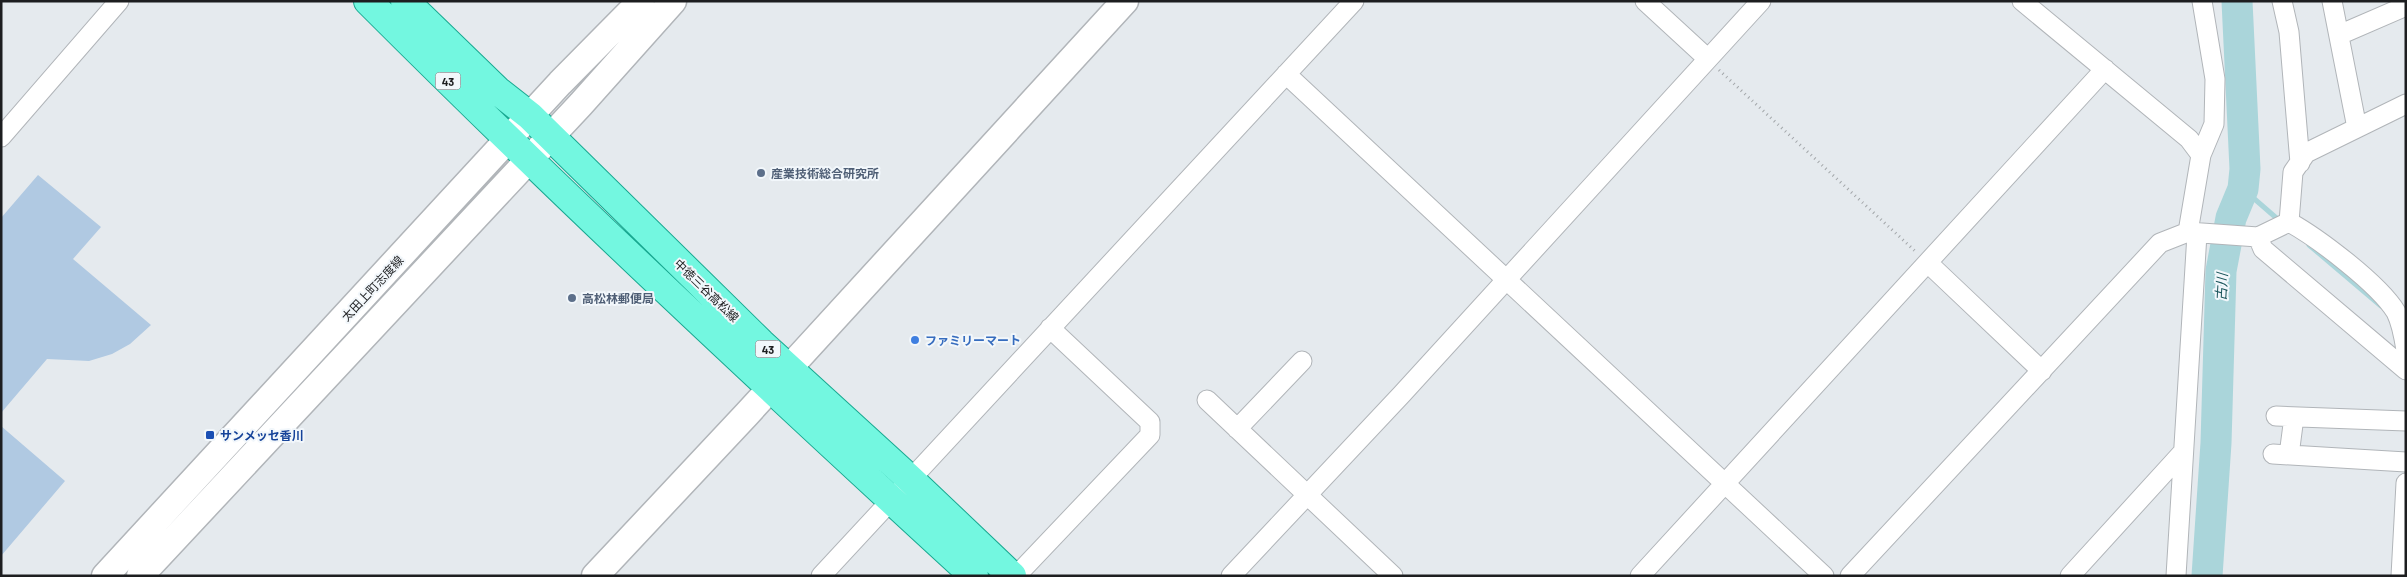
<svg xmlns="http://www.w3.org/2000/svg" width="2407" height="577" viewBox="0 0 2407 577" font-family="Barlow,'Noto Sans JP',sans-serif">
	<rect width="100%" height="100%" fill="#e5eaee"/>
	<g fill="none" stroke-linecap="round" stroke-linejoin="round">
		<path stroke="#aad5da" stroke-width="5" d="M 2243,189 L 2281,222
			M 2309,245 L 2381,306"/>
		<path stroke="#aad5da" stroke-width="31" d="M 2207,576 L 2216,443 L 2221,271 L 2231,218 L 2243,189 L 2245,169 L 2237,1"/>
	</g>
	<path fill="#b0c9e2" d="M 38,175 L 101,227 L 73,259 L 151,325 L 130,344 L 112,354 L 89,361 L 47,359 L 1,413 L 1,218 Z
		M 1,426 L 65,481 L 1,556 Z"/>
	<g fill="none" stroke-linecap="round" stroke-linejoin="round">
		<g stroke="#b1b5b9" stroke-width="21">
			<path id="street" d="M 1645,1 L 1708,59
				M 2022,1 L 2189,139 L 2201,155
				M 2282,1 L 2289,32 L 2300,163
				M 2332,1 L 2357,128
				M 2339,35 L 2406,6
				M 1286,74 L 1824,576
				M 1,137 L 119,1
				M 2289,222 L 2293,172 L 2306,153 L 2406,104
				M 2289,222 C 2318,238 2379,284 2396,312 C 2402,324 2404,337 2406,350
				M 2188,232 L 2201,155 L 2214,124 L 2215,79 L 2202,1
				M 2258,237 L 2263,249 L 2406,370
				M 1928,263 L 2042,371
				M 1207,400 L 1393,576
				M 2276,416 L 2406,421
				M 1237,429 L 1302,361
				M 2273,454 L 2406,462
				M 2289,455 L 2294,417
				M 821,576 L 1354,1
				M 1016,576 L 1150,435 L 1150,422 L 1050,328
				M 1231,576 L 1402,394 L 1761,1
				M 1640,576 L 2105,69
				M 1850,576 L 2160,243 L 2188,232 L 2258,237 L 2289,222
				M 2070,576 L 2183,452
				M 2176,576 L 2197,234
				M 2401,576 L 2406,483"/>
		</g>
		<g stroke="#b1b5b9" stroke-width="29">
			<path id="secondary" d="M 105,576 L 560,83 L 641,1
				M 140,576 L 581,104 L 673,1
				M 595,576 L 747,414 L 1125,1"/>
		</g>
		<g stroke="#18a890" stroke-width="30">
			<path id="primary" d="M 368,1 C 565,198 769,388 974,576
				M 405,1 L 498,91 L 530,116 L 761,343 L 910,479 L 1012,576"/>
		</g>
		<path stroke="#a3a7aa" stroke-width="3" stroke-dasharray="1 4" stroke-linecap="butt" d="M 1719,70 L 1915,251"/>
		<use href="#street" stroke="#fff" stroke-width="19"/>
		<use href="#secondary" stroke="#fff" stroke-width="26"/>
		<use href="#primary" stroke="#73f7e0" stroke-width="28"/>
	</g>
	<g fill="#5c6f8a" stroke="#f2f7fb" stroke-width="2">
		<circle cx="761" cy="173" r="5"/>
		<circle cx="572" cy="298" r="5"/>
	</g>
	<circle fill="#3f7fe0" stroke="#f2f7fb" stroke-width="2" cx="915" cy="340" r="5"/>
	<rect fill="#1a4fb4" stroke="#f2f7fb" stroke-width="2" x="205" y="430" width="10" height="10" rx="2.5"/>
	<g text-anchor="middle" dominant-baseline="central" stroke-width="4" stroke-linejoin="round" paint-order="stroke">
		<g fill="#f2f7fb" stroke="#5d5f62" stroke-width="1">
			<rect x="435.5" y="72.5" width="25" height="17" rx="4"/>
			<rect x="755.5" y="340.5" width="25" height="17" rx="4"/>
		</g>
		<g font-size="11" font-weight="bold" fill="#1d1e20">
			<text x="448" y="81">43</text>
			<text x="768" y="349">43</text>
		</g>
		<g font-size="12" font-weight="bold" fill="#4e5e75" stroke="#f2f7fb" text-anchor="start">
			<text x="771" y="173">産業技術総合研究所</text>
			<text x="582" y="298">高松林郵便局</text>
		</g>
		<g font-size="12" fill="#1d1e20" stroke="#f2f7fb">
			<text transform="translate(372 288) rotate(-47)">太田上町志度線</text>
			<text transform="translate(707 290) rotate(44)">中徳三谷高松線</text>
		</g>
		<g font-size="12" font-weight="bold" fill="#366cbe" stroke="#f2f7fb" text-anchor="start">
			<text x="925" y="340">ファミリーマート</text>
		</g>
		<g font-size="12" font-weight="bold" fill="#164399" stroke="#f2f7fb" text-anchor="start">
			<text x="220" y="435">サンメッセ香川</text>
		</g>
		<g font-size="14" font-style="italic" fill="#1a555b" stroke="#f2f7fb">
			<text transform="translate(2221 287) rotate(-87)">古川</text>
		</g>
	</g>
	<rect width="2407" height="577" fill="none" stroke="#1d1e20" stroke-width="5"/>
</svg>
